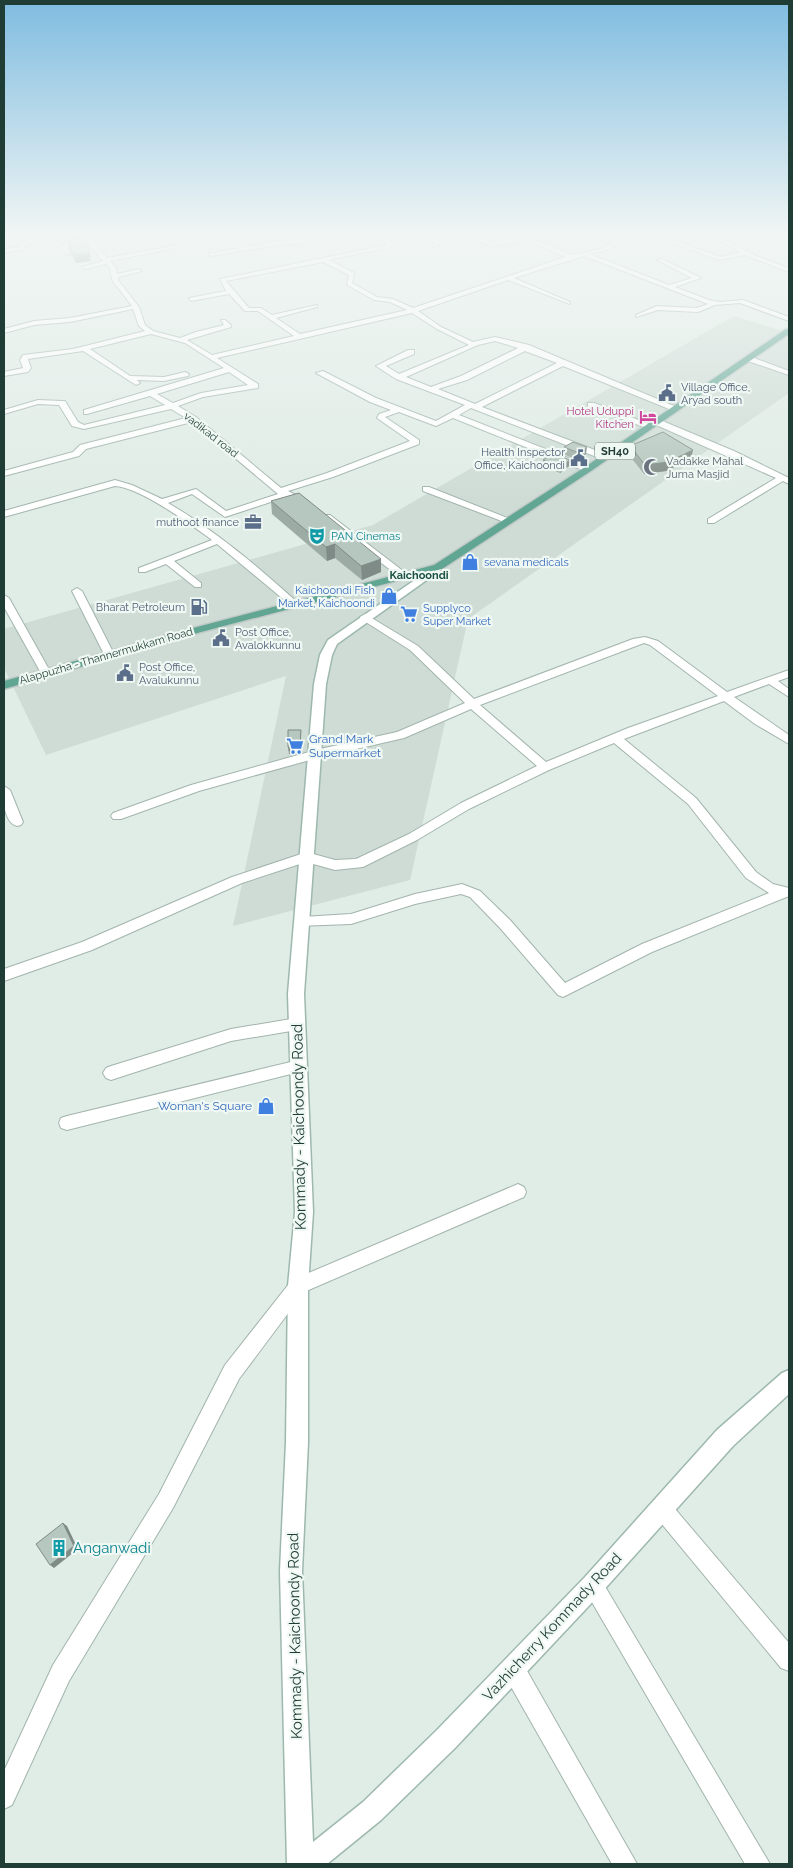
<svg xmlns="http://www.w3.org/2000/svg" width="793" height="1868" viewBox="0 0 793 1868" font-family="Raleway,sans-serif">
	<rect width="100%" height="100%" fill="#e0ece6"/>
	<path fill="#cedcd5" d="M 734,316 L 789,333 L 789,393 L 468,619 L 410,880 L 233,926 L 286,676 L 46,755 L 4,668 L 4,629 L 373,525 Z"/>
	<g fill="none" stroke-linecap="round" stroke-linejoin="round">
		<g stroke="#a2b4ad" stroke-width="2">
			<path id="street" d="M 38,237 L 48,237 L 27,244 L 24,249 L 4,253 L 4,249 L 20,247 L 22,242 Z
				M 87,237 L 93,237 L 97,246 L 107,258 L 179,245 L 177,248 L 110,261 L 116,268 L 117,274 L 139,269 L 142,271 L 118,277 L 118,280 L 139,307 L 145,325 L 153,331 L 180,338 L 196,332 L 224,325 L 221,320 L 225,320 L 231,325 L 231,327 L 187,340 L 212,355 L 294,336 L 258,311 L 245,311 L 229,294 L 191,301 L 189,298 L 226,291 L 220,279 L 387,245 L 378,237 L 385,237 L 395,246 L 329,260 L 354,273 L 352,283 L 377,297 L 393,299 L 413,308 L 565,257 L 528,241 L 490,246 L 470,237 L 479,237 L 491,242 L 530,237 L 572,255 L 600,249 L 623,237 L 631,237 L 604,251 L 590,254 L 669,285 L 692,278 L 657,260 L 662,259 L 701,278 L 675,287 L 709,300 L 720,302 L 743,300 L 789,317 L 789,321 L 740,303 L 715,305 L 698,312 L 658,310 L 636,317 L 636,315 L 657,306 L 697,308 L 708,304 L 584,256 L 514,278 L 570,302 L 570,304 L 508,280 L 418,311 L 441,327 L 473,342 L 495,337 L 529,345 L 681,409 L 674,411 L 563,366 L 482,407 L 608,455 L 608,459 L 602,459 L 471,408 L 459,415 L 591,467 L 591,471 L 585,471 L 453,418 L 436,426 L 399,412 L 385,417 L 419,440 L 419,444 L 333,477 L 288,491 L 308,501 L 308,505 L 302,505 L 286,497 L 225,517 L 192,494 L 168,503 C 216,531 257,566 298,603 L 298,607 L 294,608 L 217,544 L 174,561 L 201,583 L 201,587 L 195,587 L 166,564 L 145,572 L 139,572 L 139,568 L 212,540 C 190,524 141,488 115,486 L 4,517 L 4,511 L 115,480 L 132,485 L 162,499 L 196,489 L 226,511 L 278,494 L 192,422 L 86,449 L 79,456 L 4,476 L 4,471 L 73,452 L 80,445 L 186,418 L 171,409 L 84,429 L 72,426 L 59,405 L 38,404 L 4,414 L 4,410 L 38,400 L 62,401 L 65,401 L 78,422 L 84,425 L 165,405 L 150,396 L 87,414 L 84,414 L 84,410 L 224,368 L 185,343 L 151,334 L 90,349 L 130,376 L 164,377 L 185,372 L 189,374 L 188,376 L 164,381 L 137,380 L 140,383 L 136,385 L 83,351 L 28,359 L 31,368 L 28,372 L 4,376 L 4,372 L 23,368 L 20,360 L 23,355 L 73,349 L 145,331 L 139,326 L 133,309 L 70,322 L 34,325 L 4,333 L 4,329 L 34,321 L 70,318 L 132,306 L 112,280 L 110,268 L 106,264 L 85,269 L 82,267 L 103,261 L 91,247 ZM 323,262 L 349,275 L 347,285 L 374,300 L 390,302 L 407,310 L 300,334 L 276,318 L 317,307 L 317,305 L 272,315 L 261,308 L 249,308 L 226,281 ZM 412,313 L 437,329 L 469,345 L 399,374 L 386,366 L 414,354 L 414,350 L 408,350 L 376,366 L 396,379 L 465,405 L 436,421 L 376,398 L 323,371 L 316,373 L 370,402 L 391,410 L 379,414 L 377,418 L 410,441 L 327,473 L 281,488 L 196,417 L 178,406 L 203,397 L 258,388 L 258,384 L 217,358 ZM 495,341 L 518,348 L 461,376 L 431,387 L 406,377 L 478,345 ZM 525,351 L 557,363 L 475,404 L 438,389 L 467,380 ZM 229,372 L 248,385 L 201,393 L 173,403 L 157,394 Z
				M 305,237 L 312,239 L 306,243 L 278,245 L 211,256 L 208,254 L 278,241 L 305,239 Z
				M 426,237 L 433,237 L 440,242 L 436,247 L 432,247 L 434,242 Z
				M 656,237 L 665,237 L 721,257 L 741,252 L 712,237 L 720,237 L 756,256 L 789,268 L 789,272 L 745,255 L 719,260 Z
				M 777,237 L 789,238 L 789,242 L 778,238 Z
				M 86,240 L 88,243 L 66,247 L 71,253 L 68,255 L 59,246 Z
				M 748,356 L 789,371 L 789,375 L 745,360 L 744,358 Z
				M 588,403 L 594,403 L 654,426 L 647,428 L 588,407 Z
				M 654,420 L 660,420 L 734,451 L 789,478 L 789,484 L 783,481 L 714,523 L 708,523 L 708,519 L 776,478 L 654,424 Z
				M 423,487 L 429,487 L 515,521 L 507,523 L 423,491 Z
				M 324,515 L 330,515 L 407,574 L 407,578 L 401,578 L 324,519 Z
				M 77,588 L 82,591 L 115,656 L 114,658 L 110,659 L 105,656 L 72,591 Z
				M 4,595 L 9,598 L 51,673 L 50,675 L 42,675 L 41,673 L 4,607 Z
				M 365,614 L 418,646 L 474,699 L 633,639 L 645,637 L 658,641 L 727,692 L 789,670 L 789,677 L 778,681 L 789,689 L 789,697 L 769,684 L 734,697 L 789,735 L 789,744 L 755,724 L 724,701 L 624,739 L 696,798 L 756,872 L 773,884 L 789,888 L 789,896 L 652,952 L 563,997 L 558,995 L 500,928 L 470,897 L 461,894 L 415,904 L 351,924 L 297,926 L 295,922 L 302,917 L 351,914 L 415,894 L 462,884 L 480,891 L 510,920 L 565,983 L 642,944 L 769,893 L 746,878 L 688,804 L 614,743 L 549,770 L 469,809 L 417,840 L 363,867 L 335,870 L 306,862 L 242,883 L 92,950 L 4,981 L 4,969 L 82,942 L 232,877 L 301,854 L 306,852 L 335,860 L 356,859 L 409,834 L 461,803 L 537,766 L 471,709 L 404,738 L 317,758 L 199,791 L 121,819 L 113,819 L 111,816 L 113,813 L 191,785 L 316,750 L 397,732 L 465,703 L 410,650 L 361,619 L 360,617 ZM 644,643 L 650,645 L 718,696 L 628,728 L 546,762 L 480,705 Z
				M 4,786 L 10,790 L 23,822 L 21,825 L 17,826 C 3,822 3,797 4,786 Z
				M 297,1018 L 302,1020 L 304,1024 L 302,1028 L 297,1030 L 231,1041 L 111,1080 L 106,1078 L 103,1073 L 106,1068 L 111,1066 L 231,1029 Z
				M 299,1060 L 304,1061 L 307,1066 L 304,1071 L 299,1072 L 67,1130 L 61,1128 L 59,1123 L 61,1118 L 67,1116 Z
				M 518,1184 L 524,1187 L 526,1192 L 524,1197 L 304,1292 L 239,1379 L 173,1508 L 69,1681 L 12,1805 L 4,1809 L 4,1771 L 53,1665 L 159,1494 L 225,1365 L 292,1280 Z
				M 663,1500 L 670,1503 L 789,1643 L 789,1671 L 781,1668 L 656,1517 L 653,1510 L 656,1503 Z
				M 593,1574 L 600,1578 L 770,1864 L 745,1864 L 586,1592 L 582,1585 L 586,1578 Z
				M 514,1659 L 522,1662 L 637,1864 L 612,1864 L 506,1678 L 503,1670 L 506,1662 Z"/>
		</g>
		<g stroke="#9db8ae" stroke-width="3">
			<path id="secondary" d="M 438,564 L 443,567 L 442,569 L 337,644 L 332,655 L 326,684 L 304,994 L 313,1212 L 308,1286 L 308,1442 L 302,1571 L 313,1842 L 363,1802 L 437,1730 L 585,1577 L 717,1430 L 782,1373 L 789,1370 L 789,1394 L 733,1446 L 601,1593 L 455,1748 L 381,1820 L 327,1864 L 287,1864 L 280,1571 L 286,1442 L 288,1286 L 295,1212 L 288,994 L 314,684 L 320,655 L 328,640 Z"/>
		</g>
		<g stroke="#c0c9c6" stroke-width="3">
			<path id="primary" d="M 786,329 L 789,329 L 789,334 L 591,471 L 442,569 L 201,632 L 4,689 L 4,681 L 193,628 L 434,565 L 585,467 Z"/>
		</g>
		<use href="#street" fill="#fff" fill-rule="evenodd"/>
		<use href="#secondary" fill="#fff" fill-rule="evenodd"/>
		<use href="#primary" fill="#61a593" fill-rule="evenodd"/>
	</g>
	<path fill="#9caba4" d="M 68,240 L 91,261 L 76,263 L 71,255 Z
		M 630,446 L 691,459 L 666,471 L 644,474 L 629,455 Z
		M 564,447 L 586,454 L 578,460 L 563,454 Z
		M 543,460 L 569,466 L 560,473 L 543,466 Z
		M 271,501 L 381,572 L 362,580 L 335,558 L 327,561 L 272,514 Z"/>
	<path fill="#7f8b86" d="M 90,253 L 91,261 L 76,263 L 75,255 Z
		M 587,447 L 586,454 L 578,460 L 579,453 Z
		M 693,450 L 691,459 L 666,471 L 644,474 L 645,465 Z
		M 570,460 L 569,466 L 560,473 L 561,466 Z
		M 335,544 L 335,558 L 327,561 L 326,547 Z
		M 381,559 L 381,572 L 362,580 L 361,566 Z
		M 301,730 L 301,752 L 289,754 L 288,747 Z
		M 63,1523 L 67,1526 L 78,1549 L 54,1568 L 50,1565 Z"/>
	<path fill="#b5c7bf" stroke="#7f8b86" d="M 81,237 L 83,237 L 90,253 L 75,255 L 69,247 L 71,245 L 68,240 Z
		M 663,432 L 693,450 L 668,462 L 645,465 L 630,446 Z
		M 573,442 L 587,447 L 579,453 L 564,447 Z
		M 554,453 L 570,460 L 561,466 L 543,460 Z
		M 299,493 L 381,559 L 361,566 L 335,544 L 326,547 L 271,501 Z
		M 288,730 L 301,730 L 300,745 L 288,747 Z
		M 63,1523 L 74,1546 L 50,1565 L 36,1544 Z"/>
	<linearGradient id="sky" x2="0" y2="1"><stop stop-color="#7fbce0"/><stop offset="0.47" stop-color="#f1f6f4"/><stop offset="1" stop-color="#f1f6f4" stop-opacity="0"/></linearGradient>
	<rect width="793" height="499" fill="url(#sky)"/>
	<defs>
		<g id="civic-bare" transform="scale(1.35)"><path d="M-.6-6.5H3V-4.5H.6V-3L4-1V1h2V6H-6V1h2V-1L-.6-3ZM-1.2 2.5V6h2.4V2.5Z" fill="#5c6f8a" stroke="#f0f8f4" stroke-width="2.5" paint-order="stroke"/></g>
		<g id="hotel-bare" transform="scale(1.35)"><path d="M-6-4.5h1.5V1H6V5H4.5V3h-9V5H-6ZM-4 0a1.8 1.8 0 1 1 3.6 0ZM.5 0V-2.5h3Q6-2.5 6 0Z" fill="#d1479c" stroke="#f0f8f4" stroke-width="2.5" paint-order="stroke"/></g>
		<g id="mosque-bare" transform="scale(1.35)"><path d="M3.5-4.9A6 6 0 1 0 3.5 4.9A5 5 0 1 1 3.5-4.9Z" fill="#6b7280" stroke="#f0f8f4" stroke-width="2.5" paint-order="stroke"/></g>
		<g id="office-bare" transform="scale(1.35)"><path d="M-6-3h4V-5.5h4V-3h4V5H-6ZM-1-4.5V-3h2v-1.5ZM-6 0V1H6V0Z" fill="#5c6f8a" stroke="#f0f8f4" stroke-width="2.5" paint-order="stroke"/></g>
		<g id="theatre-bare" transform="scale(1.35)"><path d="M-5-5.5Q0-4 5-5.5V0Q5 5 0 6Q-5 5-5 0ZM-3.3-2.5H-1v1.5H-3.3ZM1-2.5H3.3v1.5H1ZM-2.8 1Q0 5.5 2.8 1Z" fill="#0f9aa8" stroke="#f0f8f4" stroke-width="2.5" paint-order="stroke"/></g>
		<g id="shop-bare" transform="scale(1.35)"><path d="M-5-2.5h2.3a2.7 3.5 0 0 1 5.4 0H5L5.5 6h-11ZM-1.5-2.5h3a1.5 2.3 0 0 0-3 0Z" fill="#3f7fe0" stroke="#f0f8f4" stroke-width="2.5" paint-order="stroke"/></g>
		<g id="fuel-bare" transform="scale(1.35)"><path d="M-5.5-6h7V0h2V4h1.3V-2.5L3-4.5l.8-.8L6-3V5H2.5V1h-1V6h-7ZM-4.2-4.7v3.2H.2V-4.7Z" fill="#5c6f8a" stroke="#f0f8f4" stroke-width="2.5" paint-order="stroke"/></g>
		<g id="supermarket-bare" transform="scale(1.35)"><path d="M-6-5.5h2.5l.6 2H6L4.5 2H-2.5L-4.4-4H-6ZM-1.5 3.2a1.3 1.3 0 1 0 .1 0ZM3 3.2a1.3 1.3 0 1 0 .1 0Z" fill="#3f7fe0" stroke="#f0f8f4" stroke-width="2.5" paint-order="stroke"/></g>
		<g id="building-bare" transform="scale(1.35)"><path d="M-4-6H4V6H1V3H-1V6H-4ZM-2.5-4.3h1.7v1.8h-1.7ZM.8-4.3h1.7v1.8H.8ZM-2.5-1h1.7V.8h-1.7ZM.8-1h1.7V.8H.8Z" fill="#0f9aa8" stroke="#f0f8f4" stroke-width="2.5" paint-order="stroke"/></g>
	</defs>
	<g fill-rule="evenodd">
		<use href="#civic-bare" x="667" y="393"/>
		<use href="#hotel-bare" x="648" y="417"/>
		<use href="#civic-bare" x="579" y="458"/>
		<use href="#mosque-bare" x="652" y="467"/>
		<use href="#office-bare" x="253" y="522"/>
		<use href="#theatre-bare" x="317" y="536"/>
		<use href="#shop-bare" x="470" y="562"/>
		<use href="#shop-bare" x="389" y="596"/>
		<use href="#fuel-bare" x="199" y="607"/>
		<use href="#supermarket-bare" x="409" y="614"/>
		<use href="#civic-bare" x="221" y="638"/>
		<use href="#civic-bare" x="125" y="673"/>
		<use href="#supermarket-bare" x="295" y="746"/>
		<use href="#shop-bare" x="266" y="1106"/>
		<use href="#building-bare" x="59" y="1548"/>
	</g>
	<g text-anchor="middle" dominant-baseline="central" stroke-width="4.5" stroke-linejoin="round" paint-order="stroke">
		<g font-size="11" fill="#4e5e75" stroke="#f0f8f4" text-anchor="start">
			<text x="681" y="387">Village Office,<tspan x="681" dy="13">Aryad south</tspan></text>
			<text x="565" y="452" text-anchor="end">Health Inspector<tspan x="565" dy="13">Office, Kaichoondi</tspan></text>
			<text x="239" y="522" text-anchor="end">muthoot finance</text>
			<text x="185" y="607" text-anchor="end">Bharat Petroleum</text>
			<text x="235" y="632">Post Office,<tspan x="235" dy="13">Avalokkunnu</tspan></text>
			<text x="139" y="667">Post Office,<tspan x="139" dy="13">Avalukunnu</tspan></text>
		</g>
		<g font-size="11" fill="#b23c85" stroke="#f0f8f4" text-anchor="end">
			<text x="634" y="411">Hotel Uduppi<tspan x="634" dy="13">Kitchen</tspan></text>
		</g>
		<g font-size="11" fill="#1f3d35" stroke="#f0f8f4">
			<text transform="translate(211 435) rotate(38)">vadikad road</text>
			<text transform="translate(106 656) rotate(-16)">Alappuzha - Thannermukkam Road</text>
		</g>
		<rect fill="#f0f8f4" stroke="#5e756e" stroke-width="1" x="595" y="442.5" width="40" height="17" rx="4"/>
		<g font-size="11" font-weight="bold" fill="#1f3d35">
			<text x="615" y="451">SH40</text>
		</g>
		<g font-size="11" fill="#5b616d" stroke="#f0f8f4" text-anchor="start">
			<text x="666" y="461">Vadakke Mahal<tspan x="666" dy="13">Juma Masjid</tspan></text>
		</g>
		<g font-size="11" fill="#0d838f" stroke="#f0f8f4" text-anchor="start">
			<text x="331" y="536">PAN Cinemas</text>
		</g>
		<g font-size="11" fill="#366cbe" stroke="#f0f8f4" text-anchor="start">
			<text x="484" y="562">sevana medicals</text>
			<text x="375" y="590" text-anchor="end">Kaichoondi Fish<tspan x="375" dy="13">Market, Kaichoondi</tspan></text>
			<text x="423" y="608">Supplyco<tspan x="423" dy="13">Super Market</tspan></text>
		</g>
		<g font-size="11" font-weight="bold" fill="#1a5143" stroke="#f0f8f4">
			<text x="419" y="575">Kaichoondi</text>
		</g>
		<g font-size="12" fill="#366cbe" stroke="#f0f8f4" text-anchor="start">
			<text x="309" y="739">Grand Mark<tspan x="309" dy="14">Supermarket</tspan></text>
			<text x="252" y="1106" text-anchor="end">Woman's Square</text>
		</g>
		<g font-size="15" fill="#1f3d35" stroke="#f0f8f4">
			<text transform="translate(299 1127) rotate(-91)">Kommady - Kaichoondy Road</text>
			<text transform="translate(552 1627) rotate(-47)">Vazhicherry Kommady Road</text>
			<text transform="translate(295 1636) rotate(-91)">Kommady - Kaichoondy Road</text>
		</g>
		<g font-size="15" fill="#0d838f" stroke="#f0f8f4" text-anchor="start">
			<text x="73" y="1548">Anganwadi</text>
		</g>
	</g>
	<rect width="793" height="1868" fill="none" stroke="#1f3d35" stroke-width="10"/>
</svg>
